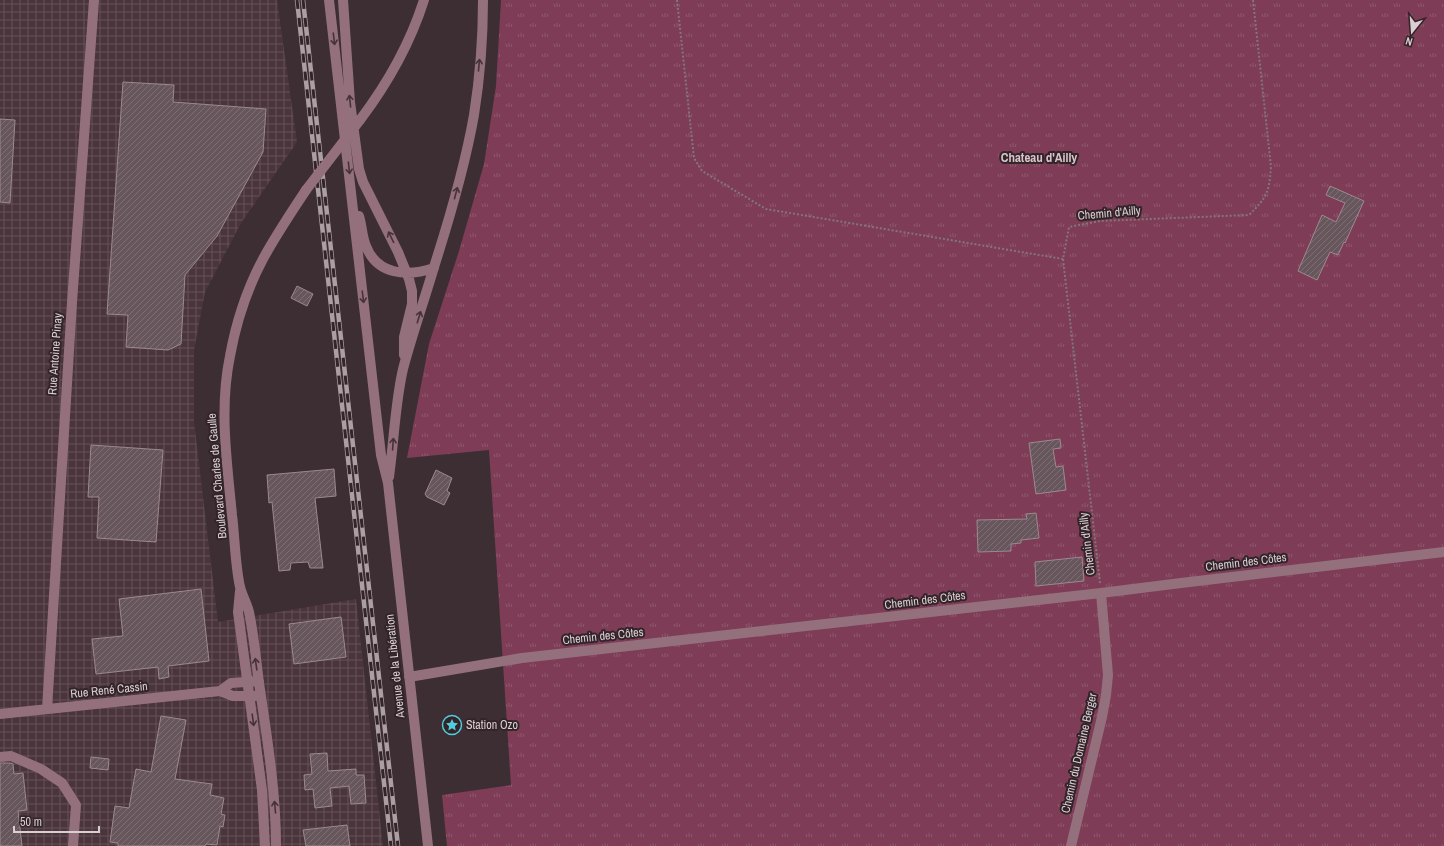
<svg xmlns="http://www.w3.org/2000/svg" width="1444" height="846" viewBox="0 0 1444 846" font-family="'Archivo Narrow',sans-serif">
	<defs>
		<pattern id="industrial-grid" width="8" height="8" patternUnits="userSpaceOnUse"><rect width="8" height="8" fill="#4b353c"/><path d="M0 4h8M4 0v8" fill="none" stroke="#645157"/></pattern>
		<pattern id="grass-tufts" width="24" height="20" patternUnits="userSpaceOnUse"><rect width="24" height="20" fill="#7e3c57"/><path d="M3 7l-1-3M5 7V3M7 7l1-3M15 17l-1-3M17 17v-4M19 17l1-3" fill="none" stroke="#90576e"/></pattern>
		<pattern id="building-hatch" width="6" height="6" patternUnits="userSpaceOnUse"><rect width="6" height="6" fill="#67575c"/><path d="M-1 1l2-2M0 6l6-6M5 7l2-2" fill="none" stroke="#7c6e72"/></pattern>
	</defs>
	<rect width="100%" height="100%" fill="#3d2e33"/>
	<path fill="url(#industrial-grid)" d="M 0,0 L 277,0 L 297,142 L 241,223 L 205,292 L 194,350 L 194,422 L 218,622 L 356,599 L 383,846 L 0,846 Z"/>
	<path fill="url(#grass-tufts)" d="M 501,0 L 1444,0 L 1444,846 L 447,846 L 442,795 L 511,785 L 489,450 L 407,458 L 429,344 L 459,251 L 484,164 L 496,86 Z"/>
	<path fill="url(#building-hatch)" stroke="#9c898f" d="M 123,82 L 174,85 L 173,102 L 266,109 L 263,152 L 217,236 L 185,275 L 181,344 L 168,350 L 126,347 L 128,315 L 107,314 Z
		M 0,119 L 15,120 L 10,203 L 0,202 Z
		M 1330,186 L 1364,201 L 1345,243 L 1344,242 L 1338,255 L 1330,252 L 1317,280 L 1298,271 L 1322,215 L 1336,222 L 1345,203 L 1326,195 Z
		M 297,286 L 313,294 L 307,306 L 291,298 Z
		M 1060,439 L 1061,448 L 1053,449 L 1056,467 L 1063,466 L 1066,490 L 1036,494 L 1029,443 Z
		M 91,445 L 163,450 L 156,542 L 97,538 L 99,497 L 88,497 Z
		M 334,469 L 336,496 L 315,498 L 323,568 L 310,568 L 308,562 L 291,563 L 290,570 L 279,571 L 272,502 L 269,503 L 267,475 Z
		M 436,470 L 452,478 L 447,491 L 450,493 L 444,505 L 427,497 L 425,494 Z
		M 1036,513 L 1039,538 L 1021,540 L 1021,543 L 1011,544 L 1011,551 L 978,552 L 977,520 L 1027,519 L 1026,514 Z
		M 1082,557 L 1084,581 L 1036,586 L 1035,562 Z
		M 201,589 L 209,661 L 168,666 L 169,677 L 159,679 L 158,667 L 96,674 L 92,639 L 123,636 L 119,599 Z
		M 341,617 L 346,657 L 294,664 L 289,624 Z
		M 161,716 L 186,720 L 175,779 L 212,784 L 210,795 L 224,798 L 221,814 L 225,815 L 223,827 L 220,826 L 217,845 L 206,844 L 205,846 L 118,846 L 118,843 L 110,842 L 115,806 L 129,808 L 136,769 L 151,772 Z
		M 327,753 L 328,771 L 356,769 L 356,775 L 364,775 L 366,803 L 351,804 L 349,786 L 330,788 L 332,806 L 315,808 L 313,789 L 305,790 L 304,775 L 312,774 L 310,754 Z
		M 91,757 L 109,759 L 108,770 L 90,768 Z
		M 0,763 L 10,763 L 13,764 L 14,774 L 23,773 L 27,810 L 18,811 L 22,846 L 0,846 Z
		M 347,825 L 350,846 L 306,846 L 303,830 Z"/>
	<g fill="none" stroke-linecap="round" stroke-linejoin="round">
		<path stroke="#83767a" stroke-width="2" stroke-dasharray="2 2" stroke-linecap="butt" d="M 677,0 L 694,158 L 702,171 L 766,209 L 1063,259
			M 1100,583 L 1063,259 L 1069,227 L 1100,221 L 1249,215 C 1267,197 1269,193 1271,167 L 1253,0"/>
		<path stroke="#94707d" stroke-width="10" d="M 329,0 L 381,455 L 388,483 L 428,846
			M 343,0 L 350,102 L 359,169 L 363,182 L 398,252 L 409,279 L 412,291 L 412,304 L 404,337 L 404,355
			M 360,120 C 388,83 410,44 424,0
			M 359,216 C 362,225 362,237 366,246 C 377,275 407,277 434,268
			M 389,477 C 394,441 395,404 403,369 C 412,335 424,301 434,267 C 450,217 465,166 474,115 C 480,77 483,38 483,0
			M 240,591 L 238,612 L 262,790 L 265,846
			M 409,677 L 522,658 L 1101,593 L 1181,583 L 1444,552
			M 220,691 L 233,696 L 255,696
			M 47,709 L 72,302 L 94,0
			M 0,714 L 220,691 L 231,683 L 259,681
			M 0,757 L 11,756 L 41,769 L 62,783 L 76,805 L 73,846
			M 276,846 C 276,792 267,737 259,683 C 256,660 254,636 249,612 C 247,604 242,595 240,587 C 235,564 235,539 232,515 C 227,462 219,409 230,356 C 236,323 247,289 263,259 C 276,235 291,213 306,190
			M 1071,846 L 1102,717 L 1106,695 L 1108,675 L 1101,593"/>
		<g stroke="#ab9fa3" stroke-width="4.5">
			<path id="rail" d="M 297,0 L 391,846
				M 303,0 L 398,846"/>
		</g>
		<use href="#rail" stroke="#332429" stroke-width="3" stroke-dasharray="9" stroke-linecap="butt"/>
		<path stroke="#94707d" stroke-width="10" d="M 306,190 L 360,120"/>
	</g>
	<defs><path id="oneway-shaft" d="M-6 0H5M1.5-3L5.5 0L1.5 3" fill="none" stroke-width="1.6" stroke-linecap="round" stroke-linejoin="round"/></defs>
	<g stroke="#46333a">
		<use href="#oneway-shaft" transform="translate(334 39) rotate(83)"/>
		<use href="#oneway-shaft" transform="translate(479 65) rotate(-85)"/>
		<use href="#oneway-shaft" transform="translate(350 101) rotate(-96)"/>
		<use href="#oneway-shaft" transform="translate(349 168) rotate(84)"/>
		<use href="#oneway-shaft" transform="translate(456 193) rotate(-75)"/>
		<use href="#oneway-shaft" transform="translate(391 237) rotate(-116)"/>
		<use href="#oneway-shaft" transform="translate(363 297) rotate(83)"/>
		<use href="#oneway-shaft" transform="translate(419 317) rotate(-73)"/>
		<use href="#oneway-shaft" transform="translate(393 444) rotate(-86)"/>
		<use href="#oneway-shaft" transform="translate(256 664) rotate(-98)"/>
		<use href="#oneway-shaft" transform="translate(253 720) rotate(82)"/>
		<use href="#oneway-shaft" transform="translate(275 807) rotate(-95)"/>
	</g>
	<defs>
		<g id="sight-ring" transform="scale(1)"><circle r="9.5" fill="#332429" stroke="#52cbda" stroke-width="1.5"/><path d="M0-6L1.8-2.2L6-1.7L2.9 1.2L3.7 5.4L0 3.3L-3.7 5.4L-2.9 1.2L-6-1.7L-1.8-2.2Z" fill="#52cbda"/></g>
	</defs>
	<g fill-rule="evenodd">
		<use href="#sight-ring" x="452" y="725"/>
	</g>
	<g text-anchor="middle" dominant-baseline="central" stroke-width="4" stroke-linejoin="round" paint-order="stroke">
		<g font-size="12" fill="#d9cfd2" stroke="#332429">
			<text transform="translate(1109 213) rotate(-5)">Chemin d'Ailly</text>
			<text transform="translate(55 354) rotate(-86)">Rue Antoine Pinay</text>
			<text transform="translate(217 476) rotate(-95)">Boulevard Charles de Gaulle</text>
			<text transform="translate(1087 544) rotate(-97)">Chemin d'Ailly</text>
			<text transform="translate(1246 562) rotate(-7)">Chemin des Côtes</text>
			<text transform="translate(925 600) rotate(-7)">Chemin des Côtes</text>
			<text transform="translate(603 636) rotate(-6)">Chemin des Côtes</text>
			<text transform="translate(395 666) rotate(-96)">Avenue de la Libération</text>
			<text transform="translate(109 690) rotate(-6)">Rue René Cassin</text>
			<text transform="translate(1079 753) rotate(-77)">Chemin du Domaine Berger</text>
		</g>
		<g font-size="12" fill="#d9cfd2" stroke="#332429" text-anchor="start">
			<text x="466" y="725">Station Ozo</text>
		</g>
		<g font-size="13" font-weight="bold" fill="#d8c4ca" stroke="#332429">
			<text x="1039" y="157">Chateau d'Ailly</text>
		</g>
	</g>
	<g transform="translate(1412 32) rotate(197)" stroke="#332429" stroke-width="3" paint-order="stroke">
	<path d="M0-3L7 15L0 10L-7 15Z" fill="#d9cfd2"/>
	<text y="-6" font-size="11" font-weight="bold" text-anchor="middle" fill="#d9cfd2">N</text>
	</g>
	<path d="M14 826v6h85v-6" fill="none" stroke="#d9cfd2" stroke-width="2"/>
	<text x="20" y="826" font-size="12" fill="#d9cfd2" stroke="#332429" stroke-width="3" paint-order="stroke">50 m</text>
</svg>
